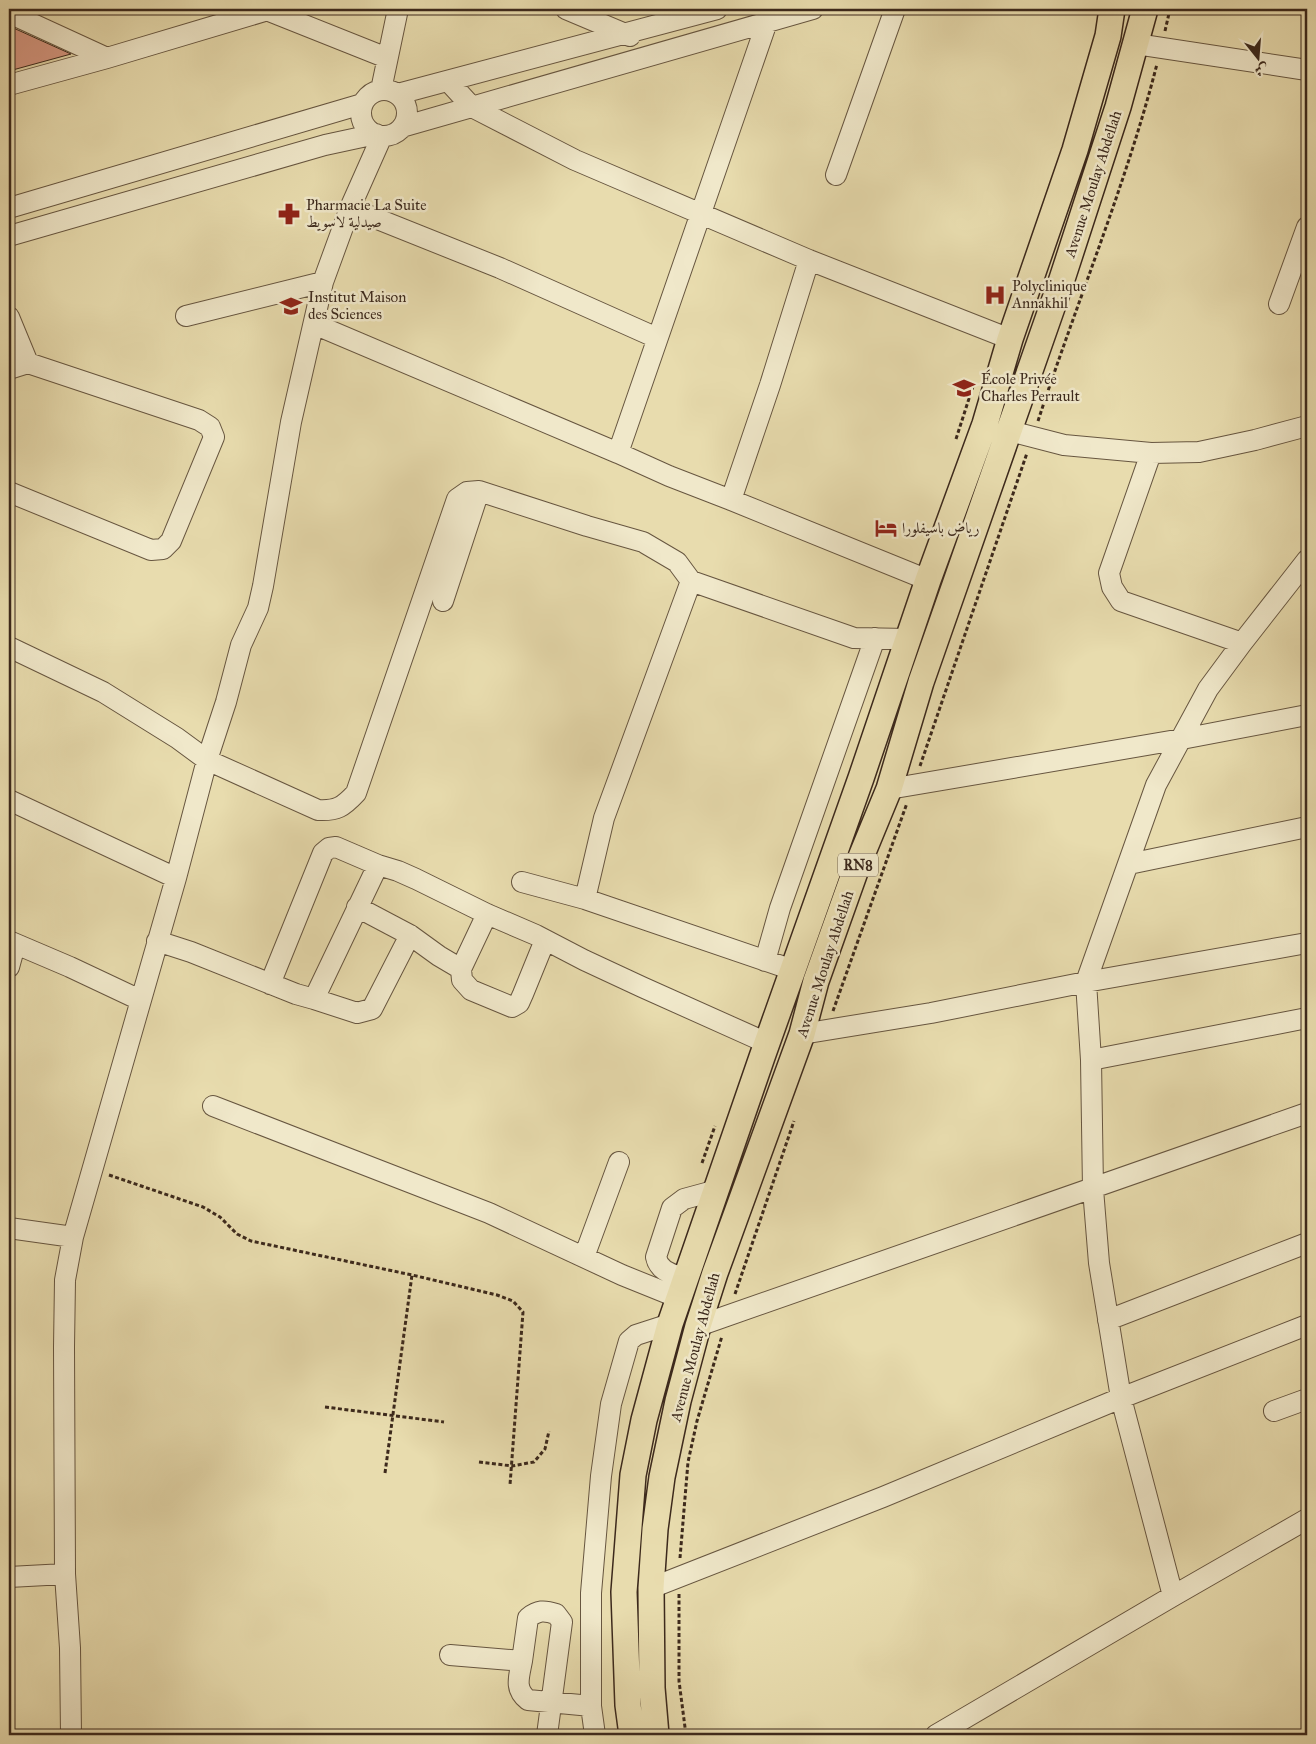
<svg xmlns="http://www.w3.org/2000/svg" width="1316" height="1744" viewBox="0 0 1316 1744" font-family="'IM FELL Great Primer',Amiri,serif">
	<rect width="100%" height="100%" fill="#e8dcae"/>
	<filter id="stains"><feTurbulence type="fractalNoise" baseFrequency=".004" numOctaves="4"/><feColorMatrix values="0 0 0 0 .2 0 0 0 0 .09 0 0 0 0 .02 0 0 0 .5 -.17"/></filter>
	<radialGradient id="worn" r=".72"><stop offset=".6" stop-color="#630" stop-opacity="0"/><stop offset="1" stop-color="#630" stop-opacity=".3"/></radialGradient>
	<path fill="#d89983" stroke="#3c291c" d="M 9,26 L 71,54 L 9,71 Z"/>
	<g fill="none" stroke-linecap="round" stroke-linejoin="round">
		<g stroke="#675640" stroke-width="22">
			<path id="minor" d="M 264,9 L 387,58
				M 566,9 L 630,36
				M 9,13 L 107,58
				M 1136,44 L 1307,70
				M 449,82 L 472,107 L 575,160 L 809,260 L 1010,339
				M 9,85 L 107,58 L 268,10
				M361 113a23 23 0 1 1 46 0a23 23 0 1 1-46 0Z
				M 381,90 L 398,9
				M 398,94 L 717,9
				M 402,127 L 813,9
				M 836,175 L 895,9
				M 9,208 L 362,104
				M 350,208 L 500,268 L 657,338
				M 9,236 L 325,145 L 376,134
				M 1279,304 L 1307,227
				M 186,316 L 323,282
				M 9,317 L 28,363
				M 314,324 L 618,453 L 669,476 L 731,500 L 928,580
				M 9,369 L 28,363 L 199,420 L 210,427 L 214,437 L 171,541 L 163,549 L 151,550 L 9,492
				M 1010,431 L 1064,445 L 1151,453 L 1199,452 L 1255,440 L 1307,426
				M 618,453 L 767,22
				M 1151,453 L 1109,573 L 1112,587 L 1121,601 L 1242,643
				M 731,500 L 770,385 L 809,260
				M 443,601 L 479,491
				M 9,647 L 103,692 L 177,738 L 207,760 L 318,810 C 337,811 343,807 356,793 L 457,499 L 467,492 L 479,491 L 587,526 L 643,542 L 677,562 L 691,581
				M 889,789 L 1182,739 L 1307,715
				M 9,800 L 176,878
				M 1129,864 L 1307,827
				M 522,882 L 585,899
				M 357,907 L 410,935
				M 9,941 L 70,967 L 140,1000
				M 157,941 L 191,952 L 296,994 L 314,999 L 378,865 L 398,871 L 416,879 L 487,914 L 536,935 L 584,960 L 642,987 L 767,1043
				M 765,961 L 780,908 L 875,638
				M 9,967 L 15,945
				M 461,969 L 487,914
				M 793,970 L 585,899 L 604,818 L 691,581 L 854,638 L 908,639
				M 270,984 L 323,853 L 329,848 L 336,847 L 378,865
				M 314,999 L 357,1013 L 372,1009 L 410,935 L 439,956 L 461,969 L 462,980 L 471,990 L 512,1007 L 519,1003 L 523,994 L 545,940
				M 802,1034 L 931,1013 L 1086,982 L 1307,943
				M 1091,1060 L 1307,1018
				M 213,1106 L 489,1213 L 622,1275 L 679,1298
				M 9,1228 L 73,1237
				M 584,1257 L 619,1162
				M 686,1279 C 673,1274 659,1272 656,1257 L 672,1208 L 684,1199 L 717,1190
				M 1108,1320 L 1307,1243
				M 698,1326 L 1307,1113
				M 1274,1411 L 1307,1399
				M 9,1577 L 65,1574
				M 651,1588 L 883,1497 L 1121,1398 L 1307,1325
				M 1173,1596 L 1121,1398 L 1099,1263 L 1093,1189 L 1091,1060 L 1086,982 L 1156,785 L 1208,689 L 1242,643 L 1307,560
				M 450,1655 L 522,1661 C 519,1677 514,1689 528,1700 L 591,1706 L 591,1593 L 601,1476 L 611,1404 L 629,1341 L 636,1335 L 670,1324
				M 522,1661 L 528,1618 C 538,1610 544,1610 556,1614 L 562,1622 L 547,1735
				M 591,1706 L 595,1735
				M 71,1735 L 70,1648 L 65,1574 L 64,1347 L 65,1280 L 73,1237 L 176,878 L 207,760 L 226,702 L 241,645 L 258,608 L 263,586 L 291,422 L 323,282 L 350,208 L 382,136
				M 936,1735 L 1173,1596 L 1307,1519"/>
		</g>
		<g stroke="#3c291c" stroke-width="28">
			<path id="major" d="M 632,1735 L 628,1705 L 624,1592 L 633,1475 L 644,1420 L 670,1324 L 762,1057 L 861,778 L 928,580 L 985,424 L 1010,339 L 1075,150 L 1108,36 L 1112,9
				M 656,1735 L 652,1688 L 651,1588 L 655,1529 L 662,1477 L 678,1401 L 698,1326 L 715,1273 L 802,1034 L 816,981 L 856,869 L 889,789 L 921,682 L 1062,279 L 1118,107 L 1145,9"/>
		</g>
		<path stroke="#3c291c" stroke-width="3" stroke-dasharray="4 2.5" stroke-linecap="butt" d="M 1165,31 L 1170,9
			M 1038,421 C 1077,301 1126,185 1157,64
			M 956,439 L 974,383
			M 920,766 L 1027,453
			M 833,1011 L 907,803
			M 702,1163 L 715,1126
			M 109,1175 L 203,1207 L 220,1217 L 237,1234 L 251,1241 L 412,1275 L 497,1295 L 513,1301 L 523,1312 L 510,1485
			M 735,1294 L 794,1121
			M 325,1407 L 444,1422
			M 479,1462 L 512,1466 L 534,1462 L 545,1449 L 549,1431
			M 385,1473 L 412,1275
			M 680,1558 L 688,1462 L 697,1421 L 722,1336
			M 679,1594 L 679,1681 L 686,1735"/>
		<use href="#minor" stroke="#f0e8ca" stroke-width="20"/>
		<use href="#major" stroke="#e8dcae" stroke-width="25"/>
	</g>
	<defs>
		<g id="pharmacy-bare" transform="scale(1.725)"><path d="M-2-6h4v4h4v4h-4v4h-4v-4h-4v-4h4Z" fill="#8f2418" stroke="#f0e8ca" stroke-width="2.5" paint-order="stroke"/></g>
		<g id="hospital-bare" transform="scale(1.725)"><path d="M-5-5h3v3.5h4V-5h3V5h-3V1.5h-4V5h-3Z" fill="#8f2418" stroke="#f0e8ca" stroke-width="2.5" paint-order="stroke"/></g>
		<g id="school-bare" transform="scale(1.725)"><path d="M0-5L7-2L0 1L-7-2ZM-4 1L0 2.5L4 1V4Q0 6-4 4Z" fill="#8f2418" stroke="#f0e8ca" stroke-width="2.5" paint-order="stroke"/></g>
		<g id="hotel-bare" transform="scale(1.725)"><path d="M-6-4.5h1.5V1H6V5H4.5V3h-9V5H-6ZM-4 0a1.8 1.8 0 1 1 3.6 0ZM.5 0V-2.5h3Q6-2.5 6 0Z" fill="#8f2418" stroke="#f0e8ca" stroke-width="2.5" paint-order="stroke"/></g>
	</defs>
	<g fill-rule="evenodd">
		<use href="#pharmacy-bare" x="289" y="214"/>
		<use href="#hospital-bare" x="995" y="295"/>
		<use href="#school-bare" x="291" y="306"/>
		<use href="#school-bare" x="964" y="388"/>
		<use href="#hotel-bare" x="886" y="528"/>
	</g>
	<g text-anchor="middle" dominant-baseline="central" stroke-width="5" stroke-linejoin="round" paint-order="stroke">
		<rect fill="#f0e8ca" stroke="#726250" stroke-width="1" x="838" y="853.5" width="40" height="23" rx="4"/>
		<g font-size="14" font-weight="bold" fill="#3c291c">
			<text x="858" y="865">RN8</text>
		</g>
		<g font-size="15" fill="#3c291c" stroke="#f0e8ca">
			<text transform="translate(1093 184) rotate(-72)">Avenue Moulay Abdellah</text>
			<text transform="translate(825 964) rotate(-72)">Avenue Moulay Abdellah</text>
			<text transform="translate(695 1347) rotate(-75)">Avenue Moulay Abdellah</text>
		</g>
		<g font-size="15" fill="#3c291c" stroke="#f0e8ca" text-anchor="start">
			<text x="306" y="205">Pharmacie La Suite<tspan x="306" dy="17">صيدلية لاسويط</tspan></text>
			<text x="1012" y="286">Polyclinique<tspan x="1012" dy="17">Annakhil</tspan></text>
			<text x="308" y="297">Institut Maison<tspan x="308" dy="17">des Sciences</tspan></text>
			<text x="981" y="379">École Privée<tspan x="981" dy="17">Charles Perrault</tspan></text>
			<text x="902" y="528">رياض باسيفلورا</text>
		</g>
	</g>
	<rect width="1316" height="1744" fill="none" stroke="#e8dcae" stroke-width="30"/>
	<rect x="10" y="10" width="1296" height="1724" fill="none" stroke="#3c291c" stroke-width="2.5"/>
	<rect x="15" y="15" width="1286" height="1714" fill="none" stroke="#3c291c"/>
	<g transform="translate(1258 58) rotate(163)" stroke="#f0e8ca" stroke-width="4" paint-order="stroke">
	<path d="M0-4L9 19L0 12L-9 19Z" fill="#3c291c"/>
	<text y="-8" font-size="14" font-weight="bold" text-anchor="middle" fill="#3c291c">ش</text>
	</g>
	<rect width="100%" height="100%" filter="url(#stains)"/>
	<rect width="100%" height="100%" fill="url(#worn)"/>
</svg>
